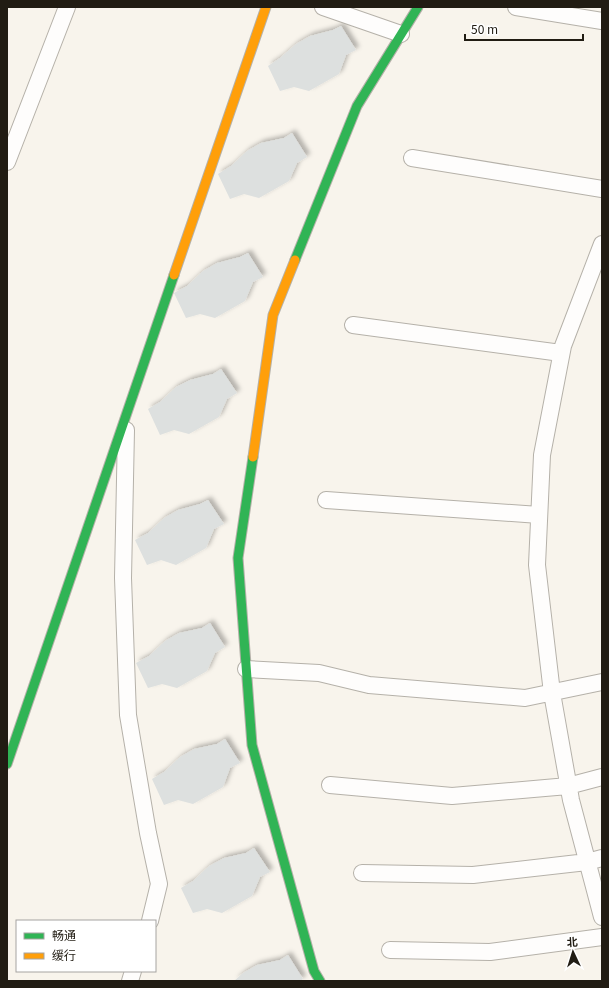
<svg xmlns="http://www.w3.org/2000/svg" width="609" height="988" viewBox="0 0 609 988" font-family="Georgia,'Noto Sans SC',serif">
	<defs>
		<filter id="shadow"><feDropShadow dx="3.5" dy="-3.5" stdDeviation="2" flood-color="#0004"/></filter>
	</defs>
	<rect width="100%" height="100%" fill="#f8f4ec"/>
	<path fill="#dde0df" filter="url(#shadow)" d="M 341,26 L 356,50 L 346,55 L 339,74 L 309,91 L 294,87 L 280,91 L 268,66 L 280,58 L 296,44 L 310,36 L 333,30 Z
		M 292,133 L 307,157 L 297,163 L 289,181 L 259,198 L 244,194 L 230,199 L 218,174 L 231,166 L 247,151 L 261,143 L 284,138 Z
		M 248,253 L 263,277 L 253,282 L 245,301 L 215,318 L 200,314 L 186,318 L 174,293 L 187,286 L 203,271 L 217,263 L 240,257 Z
		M 221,369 L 237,393 L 227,399 L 219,417 L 189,434 L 174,430 L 160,435 L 148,409 L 160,402 L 176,387 L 190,380 L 213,374 Z
		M 208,500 L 224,524 L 214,529 L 206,548 L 176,565 L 161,560 L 147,565 L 135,540 L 148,533 L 164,518 L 178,510 L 200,504 Z
		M 210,623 L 225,647 L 215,653 L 207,671 L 177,688 L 162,684 L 148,688 L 136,663 L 149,656 L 165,641 L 179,633 L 202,628 Z
		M 225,739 L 240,763 L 230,768 L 223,787 L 193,804 L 178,800 L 164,805 L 152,779 L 164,772 L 180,757 L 194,749 L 217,744 Z
		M 254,848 L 270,872 L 260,877 L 252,896 L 222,913 L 207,909 L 193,913 L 181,888 L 193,881 L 209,866 L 224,858 L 246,853 Z
		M 288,955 L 303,979 L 300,981 L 234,981 L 243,973 L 257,965 L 280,960 Z"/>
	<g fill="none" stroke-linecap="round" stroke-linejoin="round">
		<g stroke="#b5b1a9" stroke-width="18">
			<path id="street" d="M 323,7 L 401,34
				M 516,7 L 602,21
				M 412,158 L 602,189
				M 7,162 L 67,7
				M 602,244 L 563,346 L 542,455 L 537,565 L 552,693 L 571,800 L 602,917
				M 353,325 L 561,353
				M 126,430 L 123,578 L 128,715 L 148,833 L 159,884 L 150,921
				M 326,500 L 539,515
				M 246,669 L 319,673 L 369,685 L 525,698 L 602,682
				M 330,785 L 452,796 L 568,786 L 602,777
				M 362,873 L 473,875 L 587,862 L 602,858
				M 390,950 L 490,952 L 602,937
				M 130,981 L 133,971"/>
		</g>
		<g stroke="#b5b1a9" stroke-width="11">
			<path id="fast" d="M 295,260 L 357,106 L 418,7
				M 253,457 L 238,558 L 252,745 L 314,971 L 320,981
				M 7,764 L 174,275"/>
		</g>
		<g stroke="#b5b1a9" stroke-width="11">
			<path id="slow" d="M 174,275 L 266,7
				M 253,457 L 273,315 L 295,260"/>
		</g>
		<use href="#street" stroke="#fefdfc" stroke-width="16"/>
		<use href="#fast" stroke="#30b455" stroke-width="9"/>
		<use href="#slow" stroke="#ff9f0a" stroke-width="9"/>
	</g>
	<rect width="609" height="988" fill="none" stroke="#211c13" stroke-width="16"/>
	<rect x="16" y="920" width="140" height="52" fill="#ffffff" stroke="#a6a4a1"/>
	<rect x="24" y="933" width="20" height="6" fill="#30b455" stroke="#a6a4a1"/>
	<text x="52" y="940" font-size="12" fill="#211c13">畅通</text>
	<rect x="24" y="953" width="20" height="6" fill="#ff9f0a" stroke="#a6a4a1"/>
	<text x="52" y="960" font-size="12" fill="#211c13">缓行</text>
	<g transform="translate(573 952) rotate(356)" stroke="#ffffff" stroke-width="3" paint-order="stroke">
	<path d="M0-3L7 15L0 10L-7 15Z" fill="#211c13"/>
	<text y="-6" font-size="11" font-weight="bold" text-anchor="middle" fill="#211c13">北</text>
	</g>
	<path d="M465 34v6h118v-6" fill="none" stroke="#211c13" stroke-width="2"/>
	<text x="471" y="34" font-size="12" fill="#211c13" stroke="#ffffff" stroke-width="3" paint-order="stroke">50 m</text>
</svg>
